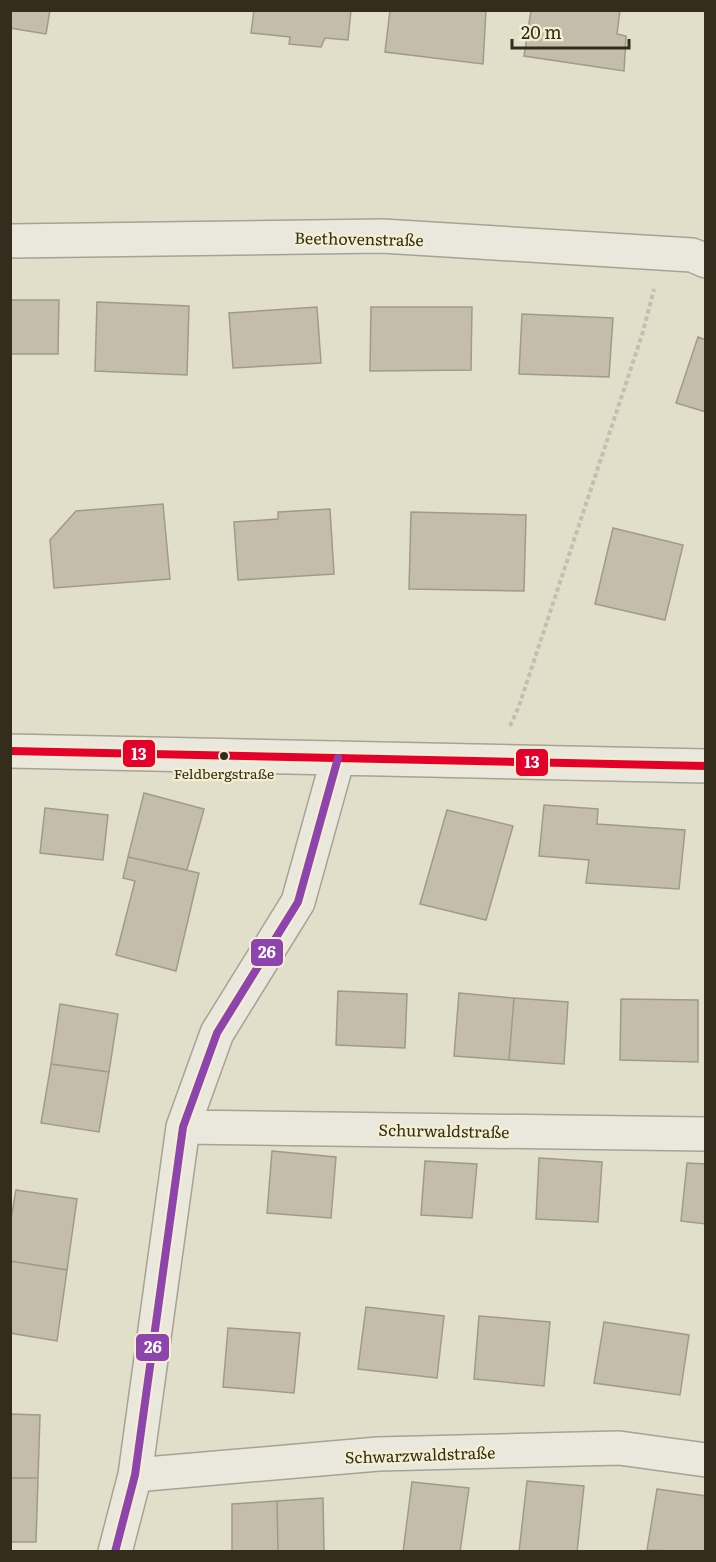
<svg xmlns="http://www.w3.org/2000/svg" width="716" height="1562" viewBox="0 0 716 1562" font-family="Literata,serif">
	<rect width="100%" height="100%" fill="#e1deca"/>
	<path fill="#c5bdab" stroke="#a19a8a" stroke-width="1.5" d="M 10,10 L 50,10 L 46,34 L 10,28 Z
		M 254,10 L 351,10 L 348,40 L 325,38 L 321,47 L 289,44 L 290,37 L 251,33 Z
		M 390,10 L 486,10 L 483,64 L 385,52 Z
		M 531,10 L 620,10 L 617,34 L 626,36 L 624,71 L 524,56 Z
		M 10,300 L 59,300 L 58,354 L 10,354 Z
		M 97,302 L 189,306 L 187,375 L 95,371 Z
		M 317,307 L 321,363 L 233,368 L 229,313 Z
		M 371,307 L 472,307 L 471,370 L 370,371 Z
		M 522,314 L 613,318 L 609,377 L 519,374 Z
		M 698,337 L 706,340 L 706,412 L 676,403 Z
		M 163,504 L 170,579 L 54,588 L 50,540 L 76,511 Z
		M 330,509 L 334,574 L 238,580 L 234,522 L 278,519 L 278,512 Z
		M 411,512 L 526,515 L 524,591 L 409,589 Z
		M 613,528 L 683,545 L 665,620 L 595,604 Z
		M 144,793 L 204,809 L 187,870 L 128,857 Z
		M 544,805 L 598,809 L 597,824 L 685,830 L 679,889 L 586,883 L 589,860 L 539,856 Z
		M 45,808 L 108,815 L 103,860 L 40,853 Z
		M 447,810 L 513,826 L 486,920 L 420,904 Z
		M 128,857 L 199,873 L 176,971 L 116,955 L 135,881 L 123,878 Z
		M 338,991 L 407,994 L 405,1048 L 336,1045 Z
		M 459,993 L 514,998 L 509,1060 L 454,1056 Z
		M 514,998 L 568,1002 L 564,1064 L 509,1060 Z
		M 621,999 L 698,1000 L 698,1062 L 620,1060 Z
		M 60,1004 L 118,1014 L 109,1072 L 51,1064 Z
		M 51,1064 L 109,1072 L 99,1132 L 41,1123 Z
		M 272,1151 L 336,1157 L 331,1218 L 267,1213 Z
		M 539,1158 L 602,1162 L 598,1222 L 536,1219 Z
		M 425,1161 L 477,1164 L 472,1218 L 421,1215 Z
		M 687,1163 L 706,1164 L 706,1224 L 681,1221 Z
		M 16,1190 L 77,1199 L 67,1270 L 10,1261 L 10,1224 Z
		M 10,1261 L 67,1270 L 57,1341 L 10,1333 Z
		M 366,1307 L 444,1316 L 437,1378 L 358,1369 Z
		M 479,1316 L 550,1322 L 544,1386 L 474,1379 Z
		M 604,1322 L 689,1335 L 680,1395 L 594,1383 Z
		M 228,1328 L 300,1333 L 294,1393 L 223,1387 Z
		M 10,1414 L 40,1415 L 38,1478 L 10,1478 Z
		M 10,1478 L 38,1478 L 36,1542 L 10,1542 Z
		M 527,1481 L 584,1486 L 577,1552 L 519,1552 Z
		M 412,1482 L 469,1488 L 460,1552 L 403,1552 Z
		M 657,1489 L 706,1496 L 706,1552 L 647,1550 Z
		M 323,1498 L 324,1552 L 278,1552 L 277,1501 Z
		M 277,1501 L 278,1552 L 232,1552 L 232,1504 Z"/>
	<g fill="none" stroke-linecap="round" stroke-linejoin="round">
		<g stroke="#a6a294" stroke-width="36">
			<path id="street" d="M 10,241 L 382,236 L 692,255 L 706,261
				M 10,751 L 706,766
				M 183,1127 L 706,1134
				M 135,1475 L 378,1454 L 619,1448 L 706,1460
				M 115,1552 L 135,1475 L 183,1127 L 217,1033 L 298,902 L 338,758"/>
		</g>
		<path stroke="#c2bfb3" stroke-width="4" stroke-dasharray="4.5 3" stroke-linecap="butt" d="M 510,726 L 519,706 L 642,335 L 654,289"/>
		<use href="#street" stroke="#eae8dc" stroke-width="33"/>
		<g stroke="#f3efcf" stroke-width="12">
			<path id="bus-1" d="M 10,751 L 706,766"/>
		</g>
		<g stroke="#f3efcf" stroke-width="12">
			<path id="bus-2" d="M 115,1552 L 135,1475 L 183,1127 L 217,1033 L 298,902 L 338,758"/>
		</g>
		<use href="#bus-1" stroke="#e4002b" stroke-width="8"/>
		<use href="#bus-2" stroke="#8e44ad" stroke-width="8"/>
	</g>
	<circle fill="#342c1d" stroke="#f3efcf" stroke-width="2" cx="224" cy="756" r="5"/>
	<g text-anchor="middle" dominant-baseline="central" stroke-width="4.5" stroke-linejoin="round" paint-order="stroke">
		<g font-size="14" fill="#342c1d" stroke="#f3efcf">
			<text x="224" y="773">Feldbergstraße</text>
		</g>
		<g font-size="16" fill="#342c1d" stroke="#f3efcf">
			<text transform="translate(359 238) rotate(1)">Beethovenstraße</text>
			<text transform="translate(444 1130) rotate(1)">Schurwaldstraße</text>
			<text transform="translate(420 1454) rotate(-2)">Schwarzwaldstraße</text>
		</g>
	</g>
	<g stroke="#f3efcf" stroke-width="2">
		<rect x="122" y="739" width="34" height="29" rx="6" fill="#e4002b"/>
		<rect x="515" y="748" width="34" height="29" rx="6" fill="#e4002b"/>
		<rect x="250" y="938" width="34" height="29" rx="6" fill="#8e44ad"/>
		<rect x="135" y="1333" width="35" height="29" rx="6" fill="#8e44ad"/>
	</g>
	<g font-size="16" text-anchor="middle" font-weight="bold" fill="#fff">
		<text x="139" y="760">13</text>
		<text x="532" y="768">13</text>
		<text x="267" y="958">26</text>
		<text x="153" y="1353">26</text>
	</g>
	<rect width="716" height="1562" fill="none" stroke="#342c1d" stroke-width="24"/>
	<path d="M512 39v9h117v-9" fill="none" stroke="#342c1d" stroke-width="3"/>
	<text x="521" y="39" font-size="18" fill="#342c1d" stroke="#f3efcf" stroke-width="4.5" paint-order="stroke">20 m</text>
</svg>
